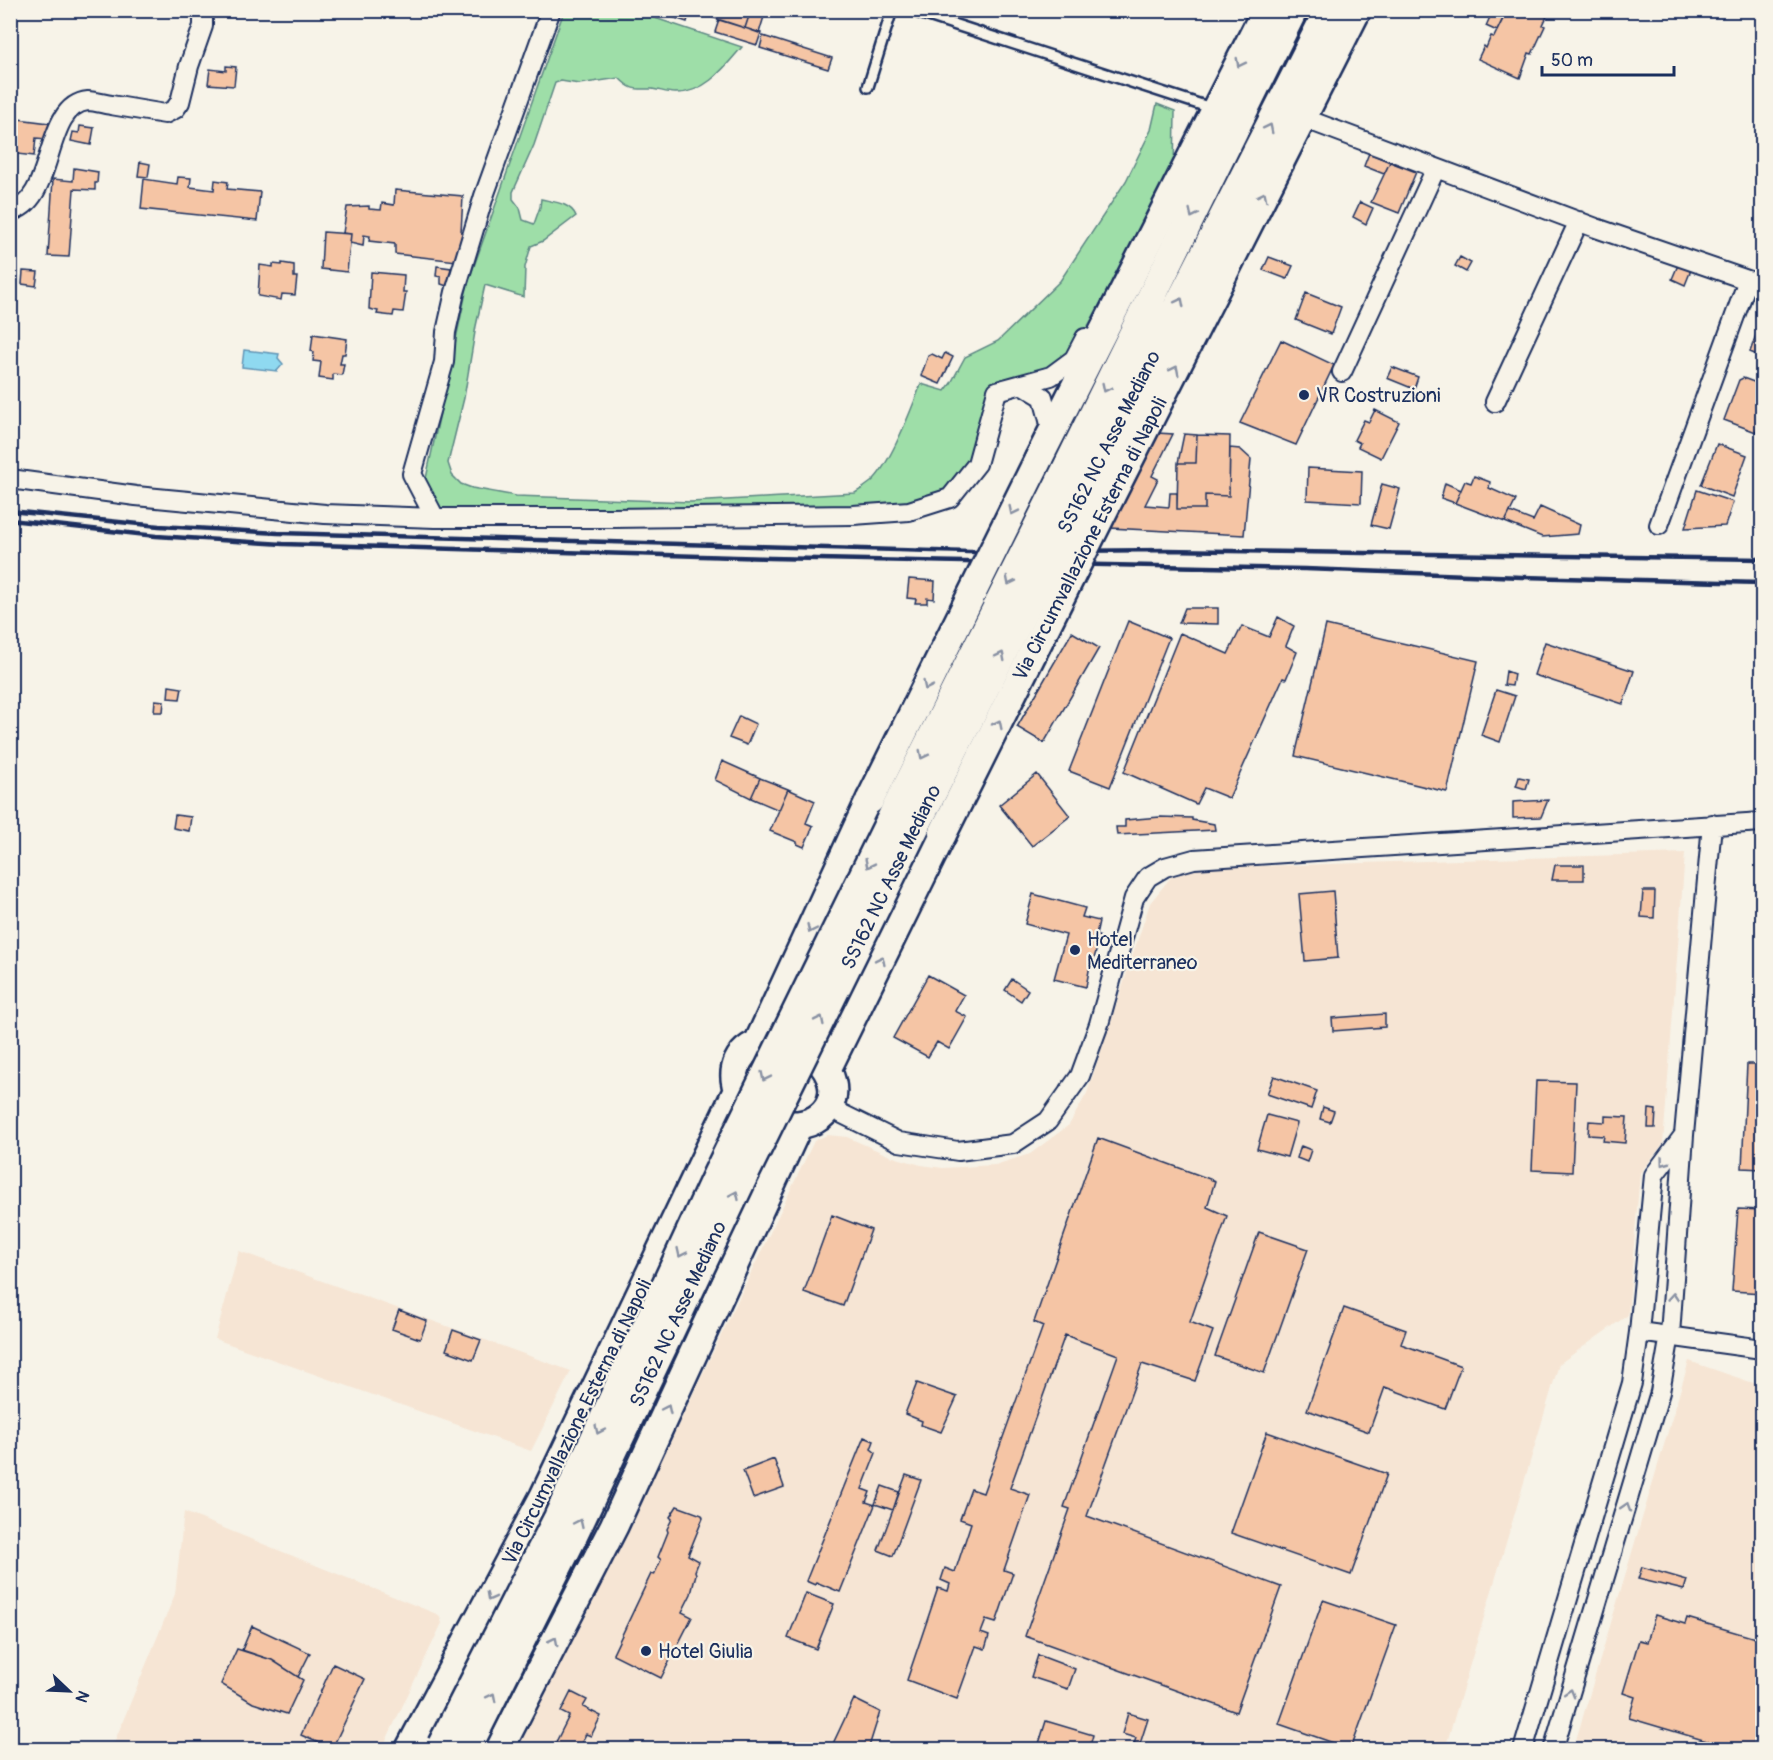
<svg xmlns="http://www.w3.org/2000/svg" width="1773" height="1760" viewBox="0 0 1773 1760" font-family="Pangolin,sans-serif">
	<rect width="100%" height="100%" fill="#f7f3e8"/>
	<filter id="ink" filterUnits="userSpaceOnUse"><feTurbulence type="fractalNoise" baseFrequency=".0167" numOctaves="2"/><feDisplacementMap in="SourceGraphic" scale="12" xChannelSelector="R" yChannelSelector="G"/><feConvolveMatrix kernelMatrix="1 2 1 2 8 2 1 2 1" color-interpolation-filters="sRGB"/></filter>
	<g filter="url(#ink)">
		<path fill="#f6e5d4" d="M 1685,853 L 1663,1144 L 1640,1173 L 1628,1315 L 1559,1364 L 1445,1749 L 517,1750 L 648,1488 L 814,1141 L 827,1135 L 847,1137 L 890,1156 L 921,1165 L 943,1168 L 995,1165 L 1030,1154 L 1069,1125 L 1087,1093 L 1150,903 L 1171,877 L 1201,868 Z
			M 239,1251 L 571,1371 L 531,1451 L 215,1339 Z
			M 1689,1361 L 1762,1386 L 1762,1749 L 1573,1750 Z
			M 184,1512 L 439,1615 L 442,1623 L 382,1749 L 111,1750 L 175,1594 Z"/>
		<path fill="#9edea8" stroke="#5c8683" stroke-width="1.5" d="M 564,11 L 634,11 L 742,47 C 725,67 705,94 675,93 C 667,93 660,90 652,89 C 635,89 632,91 619,78 L 579,84 L 561,81 L 555,83 L 534,145 L 513,192 L 513,199 L 520,208 L 523,220 L 534,224 L 540,207 L 541,199 C 554,202 571,203 576,216 L 543,241 L 531,246 L 525,267 L 524,297 L 485,285 L 476,326 L 464,398 L 448,463 L 452,475 L 461,484 L 472,488 L 516,496 L 691,502 L 855,493 C 860,490 866,486 871,482 C 890,466 912,408 921,384 L 945,391 L 951,383 L 965,357 L 998,341 L 1060,281 L 1126,181 L 1151,130 L 1157,104 L 1175,111 L 1174,175 L 1130,260 L 1107,291 L 1075,350 L 1040,375 L 1011,379 L 976,451 L 957,484 L 937,495 L 913,504 L 794,514 L 442,512 L 425,483 L 468,283 Z"/>
		<path fill="#8fd9f0" stroke="#6195b6" stroke-width="1.5" d="M 244,350 L 279,354 L 278,358 L 283,364 L 277,371 L 242,367 Z"/>
		<path fill="#f5c5a5" stroke="#1b2f5e" stroke-width="1.5" d="M 674,10 L 690,11 L 687,22 L 672,17 Z
			M 690,10 L 751,10 L 745,28 Z
			M 751,10 L 766,10 L 759,33 L 745,28 Z
			M 1493,10 L 1506,13 L 1497,31 L 1486,26 Z
			M 1507,10 L 1552,10 L 1551,13 L 1549,12 L 1543,25 L 1545,26 L 1532,54 L 1529,53 L 1520,78 L 1478,59 L 1484,46 L 1486,48 L 1491,36 L 1494,37 Z
			M 719,20 L 761,33 L 757,45 L 715,32 Z
			M 763,36 L 832,58 L 828,69 L 760,48 Z
			M 226,66 L 236,67 L 234,86 L 208,84 L 210,69 L 226,71 Z
			M 10,118 L 49,123 L 47,139 L 36,138 L 34,156 L 10,153 Z
			M 80,126 L 94,128 L 91,145 L 71,141 L 73,132 L 79,133 Z
			M 1369,153 L 1390,162 L 1384,174 L 1364,166 Z
			M 140,162 L 150,164 L 148,177 L 138,176 Z
			M 1390,162 L 1416,172 L 1399,213 L 1371,202 Z
			M 74,168 L 98,172 L 97,183 L 95,183 L 95,190 L 74,189 L 69,257 L 48,256 L 53,179 L 73,181 Z
			M 178,177 L 191,178 L 190,187 L 214,190 L 215,180 L 228,182 L 227,189 L 260,192 L 257,221 L 141,209 L 144,179 L 177,184 Z
			M 395,190 L 463,196 L 461,232 L 465,232 L 464,245 L 459,245 L 457,261 L 395,254 L 395,244 L 369,241 L 370,236 L 364,235 L 363,246 L 350,243 L 351,234 L 343,233 L 347,207 L 369,206 L 369,209 L 381,210 L 382,203 L 394,205 Z
			M 1360,202 L 1373,208 L 1366,224 L 1353,217 Z
			M 323,232 L 351,234 L 347,272 L 321,269 Z
			M 1269,257 L 1293,266 L 1287,279 L 1263,270 Z
			M 1460,257 L 1471,263 L 1466,272 L 1455,266 Z
			M 282,263 L 294,265 L 294,277 L 297,277 L 295,295 L 282,294 L 281,300 L 258,296 L 260,265 L 273,267 L 273,264 L 282,265 Z
			M 1678,265 L 1691,270 L 1685,285 L 1672,279 Z
			M 437,266 L 451,268 L 447,286 L 441,284 L 441,277 L 436,276 Z
			M 23,271 L 38,272 L 36,286 L 22,284 Z
			M 371,272 L 404,275 L 403,292 L 406,292 L 403,312 L 394,311 L 393,316 L 377,314 L 378,311 L 369,309 Z
			M 1306,293 L 1341,307 L 1331,334 L 1296,320 Z
			M 1762,330 L 1762,357 L 1750,352 L 1757,332 L 1761,333 Z
			M 313,334 L 347,339 L 345,354 L 342,354 L 340,364 L 344,364 L 342,375 L 333,374 L 333,380 L 319,378 L 321,362 L 313,361 L 314,352 L 311,351 Z
			M 1281,340 L 1334,365 L 1296,445 L 1240,423 Z
			M 945,353 L 953,357 L 940,384 L 921,376 L 928,356 L 932,354 L 942,359 Z
			M 1392,367 L 1418,377 L 1414,389 L 1387,378 Z
			M 1743,378 L 1762,385 L 1762,415 L 1756,432 L 1724,420 L 1739,380 Z
			M 1375,410 L 1399,422 L 1381,458 L 1358,447 L 1360,443 L 1354,440 L 1364,420 L 1369,422 Z
			M 1157,433 L 1173,434 L 1152,476 L 1158,479 L 1145,505 L 1169,507 L 1170,493 L 1177,493 L 1177,509 L 1205,509 L 1205,495 L 1229,496 L 1230,448 L 1240,449 L 1251,459 L 1244,535 L 1110,528 Z
			M 1184,434 L 1197,435 L 1196,463 L 1178,463 Z
			M 1197,435 L 1230,436 L 1229,496 L 1205,495 L 1205,509 L 1177,509 L 1178,463 L 1196,463 Z
			M 1717,444 L 1747,455 L 1732,497 L 1701,485 Z
			M 1308,468 L 1362,471 L 1361,503 L 1307,500 Z
			M 1474,476 L 1490,482 L 1489,488 L 1516,500 L 1505,522 L 1455,503 L 1465,481 L 1471,483 Z
			M 1445,483 L 1461,490 L 1455,503 L 1441,498 Z
			M 1382,484 L 1400,489 L 1389,529 L 1371,525 Z
			M 1697,490 L 1733,502 L 1725,526 L 1685,528 Z
			M 1540,507 L 1580,525 L 1578,534 L 1542,537 L 1505,522 L 1510,512 L 1533,521 Z
			M 909,579 L 935,581 L 934,599 L 927,598 L 927,603 L 915,603 L 916,599 L 907,598 Z
			M 1185,608 L 1218,608 L 1218,624 L 1179,623 Z
			M 1278,617 L 1294,626 L 1286,646 L 1297,652 L 1286,679 L 1283,678 L 1229,798 L 1204,788 L 1196,804 L 1124,772 L 1180,633 L 1228,654 L 1242,626 L 1269,637 Z
			M 1128,621 L 1169,638 L 1110,787 L 1069,771 Z
			M 1326,625 L 1478,661 L 1447,792 L 1295,756 Z
			M 1072,632 L 1099,648 L 1044,743 L 1017,727 Z
			M 1545,642 L 1634,671 L 1623,704 L 1534,675 Z
			M 1506,671 L 1514,674 L 1512,686 L 1504,685 Z
			M 169,686 L 182,688 L 180,699 L 168,698 Z
			M 1496,690 L 1515,696 L 1500,742 L 1481,735 Z
			M 155,700 L 164,701 L 163,712 L 154,712 Z
			M 739,716 L 756,724 L 747,745 L 729,738 Z
			M 722,761 L 760,778 L 751,798 L 715,780 Z
			M 1037,774 L 1070,816 L 1032,846 L 999,805 Z
			M 1519,777 L 1529,779 L 1526,789 L 1516,786 Z
			M 760,778 L 788,789 L 779,810 L 751,798 Z
			M 788,789 L 815,801 L 806,823 L 813,826 L 804,847 L 797,844 L 797,842 L 770,831 Z
			M 1548,800 L 1541,817 L 1513,818 L 1513,802 Z
			M 175,815 L 191,817 L 189,831 L 173,828 Z
			M 1160,817 L 1192,818 L 1192,820 L 1214,824 L 1215,830 L 1117,835 L 1116,827 L 1125,827 L 1125,820 Z
			M 1555,865 L 1584,865 L 1584,880 L 1552,880 Z
			M 1333,891 L 1338,958 L 1305,961 L 1299,894 Z
			M 1643,891 L 1655,891 L 1654,918 L 1641,917 Z
			M 1033,894 L 1085,908 L 1082,917 L 1099,921 L 1096,935 L 1100,937 L 1092,966 L 1090,965 L 1086,987 L 1054,979 L 1066,935 L 1025,924 Z
			M 928,975 L 964,995 L 955,1011 L 967,1017 L 949,1049 L 937,1042 L 928,1057 L 893,1038 Z
			M 1012,979 L 1028,990 L 1021,1001 L 1005,990 Z
			M 1385,1014 L 1385,1027 L 1333,1031 L 1332,1018 Z
			M 1747,1064 L 1762,1064 L 1762,1169 L 1742,1168 Z
			M 1274,1076 L 1317,1091 L 1311,1109 L 1267,1094 Z
			M 1536,1081 L 1576,1082 L 1572,1172 L 1532,1170 Z
			M 1323,1107 L 1334,1111 L 1330,1122 L 1320,1119 Z
			M 1649,1109 L 1656,1110 L 1655,1128 L 1648,1128 Z
			M 1267,1115 L 1297,1123 L 1287,1157 L 1257,1149 Z
			M 1605,1116 L 1627,1117 L 1625,1143 L 1603,1141 L 1604,1136 L 1588,1135 L 1589,1121 L 1605,1122 Z
			M 1098,1138 L 1215,1181 L 1207,1207 L 1227,1216 L 1190,1322 L 1213,1331 L 1195,1381 L 1142,1364 L 1087,1516 L 1281,1587 L 1236,1712 L 1025,1636 L 1070,1509 L 1064,1507 L 1118,1355 L 1065,1335 L 1010,1488 L 1030,1495 L 1004,1570 L 1013,1573 L 996,1623 L 986,1620 L 981,1633 L 989,1636 L 985,1649 L 976,1646 L 957,1699 L 907,1680 L 938,1588 L 948,1591 L 950,1584 L 941,1580 L 945,1568 L 955,1572 L 971,1523 L 960,1519 L 971,1489 L 983,1493 L 1043,1326 L 1034,1322 Z
			M 1301,1146 L 1311,1150 L 1307,1162 L 1297,1158 Z
			M 1738,1209 L 1762,1210 L 1762,1293 L 1732,1291 Z
			M 832,1215 L 871,1230 L 843,1306 L 804,1292 Z
			M 1259,1232 L 1308,1249 L 1264,1373 L 1215,1356 Z
			M 1344,1308 L 1406,1330 L 1401,1344 L 1461,1366 L 1445,1409 L 1385,1387 L 1369,1432 L 1307,1410 Z
			M 399,1310 L 427,1321 L 420,1339 L 392,1329 Z
			M 453,1330 L 481,1340 L 473,1360 L 446,1350 Z
			M 917,1383 L 957,1397 L 941,1432 L 921,1425 L 922,1421 L 905,1414 Z
			M 1267,1432 L 1387,1474 L 1351,1575 L 1231,1533 Z
			M 864,1437 L 874,1441 L 871,1449 L 876,1453 L 862,1489 L 870,1492 L 866,1502 L 875,1505 L 840,1592 L 816,1582 L 815,1585 L 806,1581 Z
			M 774,1459 L 784,1487 L 753,1498 L 743,1471 Z
			M 906,1475 L 921,1480 L 893,1556 L 878,1550 Z
			M 882,1486 L 899,1492 L 893,1510 L 875,1504 Z
			M 677,1506 L 702,1515 L 703,1518 L 688,1555 L 699,1561 L 695,1571 L 696,1574 L 691,1594 L 682,1612 L 692,1617 L 661,1678 L 613,1654 L 651,1574 L 654,1575 L 661,1560 L 658,1557 L 668,1532 L 667,1529 L 672,1519 L 670,1517 Z
			M 1642,1567 L 1687,1580 L 1684,1590 L 1638,1579 Z
			M 806,1593 L 834,1604 L 816,1649 L 788,1638 Z
			M 1323,1600 L 1396,1625 L 1351,1749 L 1279,1724 Z
			M 1655,1615 L 1685,1624 L 1687,1618 L 1762,1640 L 1761,1750 L 1737,1750 L 1629,1718 L 1635,1697 L 1623,1693 L 1639,1640 L 1647,1642 Z
			M 252,1626 L 310,1653 L 298,1677 L 272,1660 L 242,1650 Z
			M 237,1649 L 272,1660 L 303,1680 L 287,1714 L 253,1703 L 221,1684 Z
			M 1038,1655 L 1075,1669 L 1068,1689 L 1031,1677 Z
			M 333,1664 L 365,1679 L 332,1749 L 301,1735 Z
			M 571,1692 L 587,1700 L 583,1707 L 601,1716 L 591,1736 L 586,1734 L 580,1746 L 587,1750 L 552,1750 L 569,1716 L 561,1712 Z
			M 854,1699 L 880,1712 L 868,1750 L 830,1750 Z
			M 1128,1713 L 1148,1719 L 1138,1750 L 1132,1750 L 1136,1738 L 1122,1734 Z
			M 1046,1721 L 1093,1735 L 1089,1750 L 1037,1750 Z"/>
		<g fill="none" stroke-linecap="round" stroke-linejoin="round">
			<g stroke="#1b2f5e" stroke-width="14">
				<path id="service" d="M 910,10 L 1214,109
					M 868,87 L 892,10"/>
			</g>
			<g stroke="#1b2f5e" stroke-width="22">
				<path id="minor" d="M 1303,118 L 1596,228 L 1762,285
					M 10,211 C 56,203 42,105 88,101 C 95,101 104,104 111,105 C 129,108 147,111 165,114 L 175,109 L 180,102 L 189,66 L 203,26 L 203,10
					M 1342,372 L 1436,168
					M 1023,385 L 1043,397 L 1052,432
					M 1495,402 L 1579,221
					M 10,479 L 136,496 L 325,514 L 435,518 L 612,518 L 853,515 L 909,511 L 950,498 L 977,464 L 997,391 L 1051,376 L 1074,359 L 1085,338
					M 435,518 L 412,474 L 444,362 L 446,332 L 455,292 L 484,196 L 551,10
					M 1659,525 L 1748,280
					M 828,1107 L 899,1142 L 958,1151 L 1013,1144 L 1048,1121 L 1080,1076 L 1099,1024 L 1134,898 L 1148,877 L 1165,867 L 1194,859 L 1762,822
					M 1684,1135 L 1712,824
					M 1639,1332 L 1762,1349
					M 1523,1750 L 1632,1383 L 1639,1332 L 1654,1175 L 1684,1135 L 1670,1335 L 1660,1392 L 1553,1750"/>
			</g>
			<g stroke="#1b2f5e" stroke-width="32">
				<path id="primary" d="M 1039,458 L 1266,10
					M 1110,498 L 1357,10
					M 758,1043 L 870,800
					M 827,1069 L 943,833
					M 743,1101 C 725,1072 738,1045 771,1040
					M 789,1125 C 830,1127 847,1089 819,1060
					M 409,1750 L 544,1496 L 737,1091
					M 499,1750 L 614,1526 L 798,1126"/>
			</g>
			<g stroke="#1b2f5e" stroke-width="33">
				<path id="trunk" d="M 1065,472 L 1293,10
					M 1087,485 L 1329,10"/>
			</g>
			<use href="#service" stroke="#f7f3e8" stroke-width="9"/>
			<use href="#minor" stroke="#f7f3e8" stroke-width="18"/>
			<use href="#primary" stroke="#f7f3e8" stroke-width="27"/>
			<use href="#trunk" stroke="#f7f3e8" stroke-width="28"/>
			<path stroke="#1b2f5e" stroke-width="4.5" d="M 10,511 L 159,526 L 278,533 L 970,552 L 1165,550 L 1762,559
				M 10,520 L 156,536 L 283,544 L 770,558 L 1305,569 L 1522,577 L 1762,583"/>
			<g stroke="#1b2f5e" stroke-width="32" stroke-linecap="butt">
				<path id="primary-bridge" d="M 870,800 L 1039,458
					M 943,833 L 1110,498"/>
			</g>
			<g stroke="#1b2f5e" stroke-width="33" stroke-linecap="butt">
				<path id="trunk-bridge" d="M 442,1745 L 558,1518 L 718,1173 L 895,811 L 1065,472
					M 466,1750 L 571,1540 L 741,1181 L 918,821 L 1087,485"/>
			</g>
			<use href="#primary-bridge" stroke="#f7f3e8" stroke-width="27"/>
			<use href="#trunk-bridge" stroke="#f7f3e8" stroke-width="28"/>
		</g>
		<defs><path id="oneway-chevron" d="M-2-3.5L2.5 0L-2 3.5" fill="none" stroke-width="1.6" stroke-linecap="round" stroke-linejoin="round" transform="scale(1.5)"/></defs>
		<g stroke="#8991a3">
			<use href="#oneway-chevron" transform="translate(1240 63) rotate(117)"/>
			<use href="#oneway-chevron" transform="translate(1269 128) rotate(-63)"/>
			<use href="#oneway-chevron" transform="translate(1263 196) rotate(-63)"/>
			<use href="#oneway-chevron" transform="translate(1193 214) rotate(116)"/>
			<use href="#oneway-chevron" transform="translate(1180 302) rotate(-63)"/>
			<use href="#oneway-chevron" transform="translate(1175 370) rotate(-63)"/>
			<use href="#oneway-chevron" transform="translate(1106 388) rotate(116)"/>
			<use href="#oneway-chevron" transform="translate(1013 511) rotate(116)"/>
			<use href="#oneway-chevron" transform="translate(1010 581) rotate(117)"/>
			<use href="#oneway-chevron" transform="translate(1001 656) rotate(-63)"/>
			<use href="#oneway-chevron" transform="translate(927 686) rotate(116)"/>
			<use href="#oneway-chevron" transform="translate(998 724) rotate(-64)"/>
			<use href="#oneway-chevron" transform="translate(923 755) rotate(117)"/>
			<use href="#oneway-chevron" transform="translate(869 864) rotate(116)"/>
			<use href="#oneway-chevron" transform="translate(811 929) rotate(115)"/>
			<use href="#oneway-chevron" transform="translate(881 960) rotate(-64)"/>
			<use href="#oneway-chevron" transform="translate(820 1020) rotate(-64)"/>
			<use href="#oneway-chevron" transform="translate(765 1077) rotate(116)"/>
			<use href="#oneway-chevron" transform="translate(1664 1162) rotate(127)"/>
			<use href="#oneway-chevron" transform="translate(735 1195) rotate(-65)"/>
			<use href="#oneway-chevron" transform="translate(681 1253) rotate(115)"/>
			<use href="#oneway-chevron" transform="translate(1673 1297) rotate(-86)"/>
			<use href="#oneway-chevron" transform="translate(667 1409) rotate(-65)"/>
			<use href="#oneway-chevron" transform="translate(599 1430) rotate(115)"/>
			<use href="#oneway-chevron" transform="translate(1626 1507) rotate(-73)"/>
			<use href="#oneway-chevron" transform="translate(579 1523) rotate(-65)"/>
			<use href="#oneway-chevron" transform="translate(490 1597) rotate(118)"/>
			<use href="#oneway-chevron" transform="translate(554 1641) rotate(-63)"/>
			<use href="#oneway-chevron" transform="translate(1570 1693) rotate(-73)"/>
			<use href="#oneway-chevron" transform="translate(492 1697) rotate(-63)"/>
		</g>
	</g>
	<g fill="#1b2f5e" stroke="#f7f3e8" stroke-width="2">
		<circle cx="1304" cy="395" r="6"/>
		<circle cx="1075" cy="950" r="6"/>
		<circle cx="646" cy="1651" r="6"/>
	</g>
	<g text-anchor="middle" dominant-baseline="central" stroke-width="4.5" stroke-linejoin="round" paint-order="stroke">
		<g font-size="20" fill="#1b2f5e" stroke="#f7f3e8" text-anchor="start">
			<text x="1316" y="395">VR Costruzioni</text>
			<text x="1087" y="939">Hotel<tspan x="1087" dy="23">Mediterraneo</tspan></text>
			<text x="658" y="1651">Hotel Giulia</text>
		</g>
		<g font-size="20" fill="#1b2f5e" stroke="#f7f3e8">
			<text transform="translate(1109 442) rotate(-63)">SS162 NC Asse Mediano</text>
			<text transform="translate(1090 539) rotate(-63)">Via Circumvallazione Esterna di Napoli</text>
			<text transform="translate(891 877) rotate(-64)">SS162 NC Asse Mediano</text>
			<text transform="translate(678 1314) rotate(-65)">SS162 NC Asse Mediano</text>
			<text transform="translate(577 1422) rotate(-64)">Via Circumvallazione Esterna di Napoli</text>
		</g>
	</g>
	<rect width="1773" height="1760" fill="none" stroke="#f7f3e8" stroke-width="36"/>
	<rect x="18" y="18" width="1737" height="1724" fill="none" stroke="#1b2f5e" stroke-width="2" filter="url(#ink)"/>
	<g transform="translate(69 1691) rotate(113)" stroke="#f7f3e8" stroke-width="4.5" paint-order="stroke">
	<path d="M0-4.5L10 22L0 15L-10 22Z" fill="#1b2f5e"/>
	<text y="-9" font-size="16" font-weight="bold" text-anchor="middle" fill="#1b2f5e">N</text>
	</g>
	<path d="M1542 66v9h132v-9" fill="none" stroke="#1b2f5e" stroke-width="3"/>
	<text x="1551" y="66" font-size="18" fill="#1b2f5e" stroke="#f7f3e8" stroke-width="4.5" paint-order="stroke">50 m</text>
</svg>
